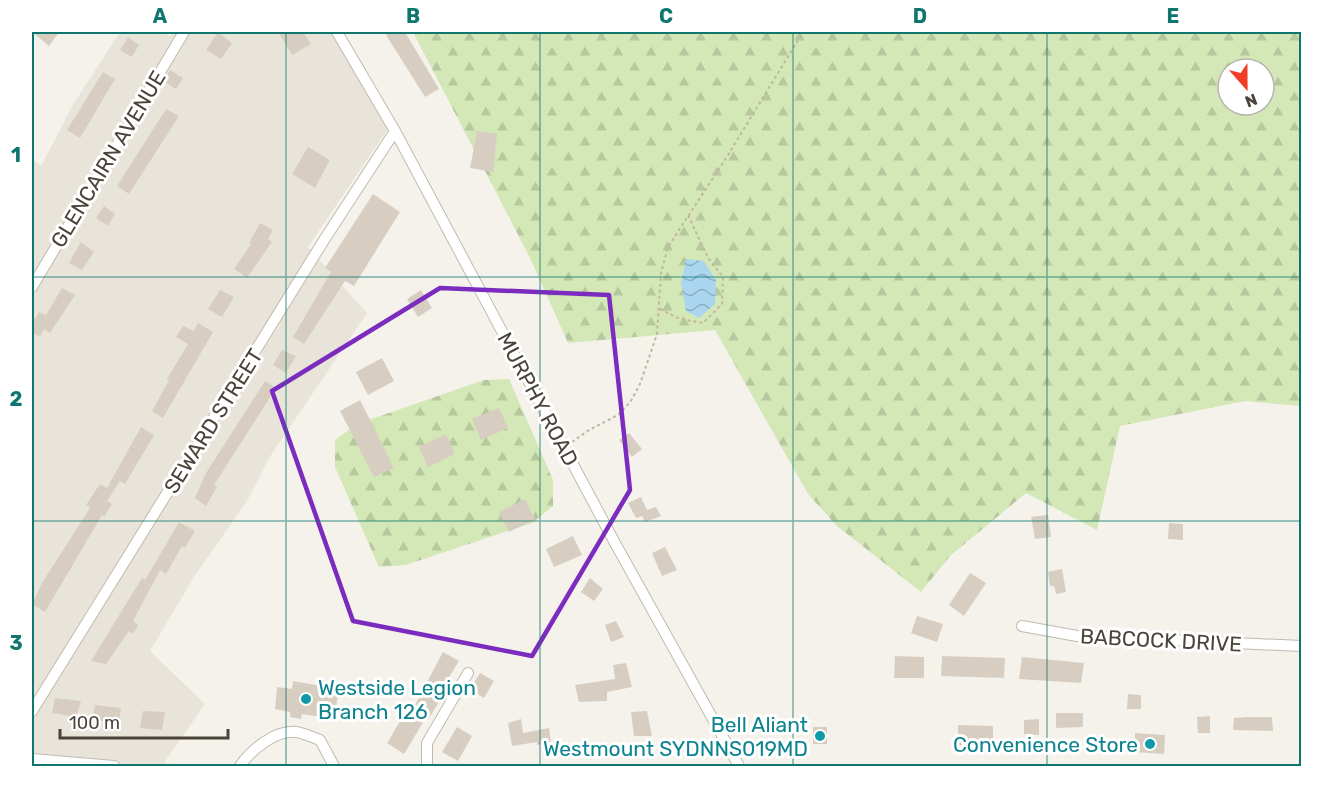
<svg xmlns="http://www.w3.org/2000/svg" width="1333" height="798" viewBox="0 0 1333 798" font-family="Rubik,sans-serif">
	<defs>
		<pattern id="forest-firs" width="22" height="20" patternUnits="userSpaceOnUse" patternTransform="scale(1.5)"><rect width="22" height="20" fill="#d3e7b7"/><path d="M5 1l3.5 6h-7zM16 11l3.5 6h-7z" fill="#b7c79e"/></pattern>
		<pattern id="water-waves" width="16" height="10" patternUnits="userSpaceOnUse" patternTransform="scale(1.5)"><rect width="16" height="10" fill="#abd6ef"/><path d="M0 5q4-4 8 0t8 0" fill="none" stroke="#8dafc3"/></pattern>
	</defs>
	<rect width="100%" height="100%" fill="#f5f2ec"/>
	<path fill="#e9e4da" d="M 120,32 L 162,32 L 170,36 L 173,32 L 336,32 L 389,127 L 308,247 L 367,313 L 269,458 L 247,501 L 194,577 L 150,651 L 205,704 L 164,763 L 198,766 L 32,766 L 32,159 L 41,166 L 74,103 Z"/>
	<path fill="url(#forest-firs)" fill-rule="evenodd" d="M 413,32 L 1301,32 L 1301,406 L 1245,401 L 1120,426 L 1097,530 L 1026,493 L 950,556 L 921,592 L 837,526 L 808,494 L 715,330 L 568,343 L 530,258 ZM 1228,69 L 1264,69 L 1264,105 L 1228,105 Z
		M 509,379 L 553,480 L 553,506 L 532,523 L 406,565 L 379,567 L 335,467 L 335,440 L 357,424 L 484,380 Z"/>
	<path fill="url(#water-waves)" d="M 686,259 L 704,261 L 716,280 L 715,304 L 699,318 L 686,311 L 681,283 Z"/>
	<path fill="#d7cec1" d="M 32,32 L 59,32 L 49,46 Z
		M 218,32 L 232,43 L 221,59 L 206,50 Z
		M 278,32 L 303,32 L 311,44 L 292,55 Z
		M 392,32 L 405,32 L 439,89 L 425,97 L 386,35 Z
		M 128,37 L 139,45 L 132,57 L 120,50 Z
		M 170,70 L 183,78 L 176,89 L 163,81 Z
		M 103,72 L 115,79 L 80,138 L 67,130 Z
		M 166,109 L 179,116 L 129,194 L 117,186 Z
		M 477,131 L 497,134 L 493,172 L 470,168 Z
		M 308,147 L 330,160 L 315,188 L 292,174 Z
		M 373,194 L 400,212 L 354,286 L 345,281 L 304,344 L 293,337 L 331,272 L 325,268 Z
		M 104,206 L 115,214 L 108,226 L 96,218 Z
		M 260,223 L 273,230 L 268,239 L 272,242 L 247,278 L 234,269 L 251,244 L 249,243 Z
		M 81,242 L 94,252 L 82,270 L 69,263 Z
		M 62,288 L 75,295 L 50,333 L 44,329 L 40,337 L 32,332 L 32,318 L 35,319 L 39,312 L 46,315 Z
		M 220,290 L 234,297 L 222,317 L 208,309 Z
		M 421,290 L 432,308 L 418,317 L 407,299 Z
		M 198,323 L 213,332 L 163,418 L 152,411 L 169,380 L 167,379 L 188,344 L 176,337 L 183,326 L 194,331 Z
		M 282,350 L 296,356 L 286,373 L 273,365 Z
		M 382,358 L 394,381 L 368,395 L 356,372 Z
		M 265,381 L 276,388 L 214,485 L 217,487 L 206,506 L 195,498 L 206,473 Z
		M 360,400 L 394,468 L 374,477 L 340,411 Z
		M 499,408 L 508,428 L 481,440 L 472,419 Z
		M 141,427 L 154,435 L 125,484 L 120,481 L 107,501 L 112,504 L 104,517 L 102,515 L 45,612 L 32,604 L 42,583 L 90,508 L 86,505 L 100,484 L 107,488 Z
		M 629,433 L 642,449 L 632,457 L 619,440 Z
		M 446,434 L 455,454 L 428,467 L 419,447 Z
		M 641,497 L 647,510 L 656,507 L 661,516 L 645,522 L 642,516 L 636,518 L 628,503 Z
		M 525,499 L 535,519 L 509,532 L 499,512 Z
		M 1048,515 L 1051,537 L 1035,539 L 1031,517 Z
		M 179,522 L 195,531 L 185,548 L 182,546 L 166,574 L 160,570 L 133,621 L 138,625 L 133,634 L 129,631 L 106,664 L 91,661 L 142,578 L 145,580 Z
		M 1169,523 L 1183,524 L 1183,540 L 1168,539 Z
		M 573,536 L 582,555 L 554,567 L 546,549 Z
		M 665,547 L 677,570 L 662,576 L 652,553 Z
		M 1062,569 L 1066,592 L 1056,594 L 1054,586 L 1050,586 L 1048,572 Z
		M 970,573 L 986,583 L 964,616 L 949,605 Z
		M 590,578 L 603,589 L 594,601 L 581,592 Z
		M 917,616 L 943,624 L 937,642 L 911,633 Z
		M 616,621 L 624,637 L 611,642 L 605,625 Z
		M 443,652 L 459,661 L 438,695 L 442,697 L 428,720 L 425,719 L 404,754 L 387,743 L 402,718 L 407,720 Z
		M 895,656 L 924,657 L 924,678 L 894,678 Z
		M 942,656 L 1005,658 L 1004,678 L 941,676 Z
		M 1022,657 L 1084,663 L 1081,683 L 1019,679 Z
		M 626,663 L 632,687 L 607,692 L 607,701 L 579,702 L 575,685 L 615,679 L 613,665 Z
		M 480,673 L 494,681 L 484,698 L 470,689 Z
		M 293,681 L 339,689 L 334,719 L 302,714 L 301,719 L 290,717 L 290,712 L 275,709 L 277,687 L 292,689 Z
		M 1128,694 L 1141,695 L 1141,709 L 1127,709 Z
		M 55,698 L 81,701 L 76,717 L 52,713 Z
		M 95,705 L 121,708 L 119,723 L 92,720 Z
		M 143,711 L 165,712 L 162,730 L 140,728 Z
		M 647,711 L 652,736 L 634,736 L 631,712 Z
		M 1056,713 L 1083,713 L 1083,727 L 1056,728 Z
		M 1210,716 L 1210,733 L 1198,733 L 1197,717 Z
		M 1247,717 L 1272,717 L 1273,731 L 1233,730 L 1234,718 Z
		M 521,719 L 523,733 L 549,728 L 551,743 L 537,745 L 537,742 L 512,746 L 508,723 Z
		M 1039,719 L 1039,735 L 1024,734 L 1024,720 Z
		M 958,725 L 993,726 L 993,741 L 971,740 L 971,745 L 958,745 Z
		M 457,727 L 472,736 L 458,761 L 442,752 Z
		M 813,727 L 827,727 L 827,744 L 813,744 Z
		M 1135,733 L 1165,735 L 1164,754 L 1135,752 Z"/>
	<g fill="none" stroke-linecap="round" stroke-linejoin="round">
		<g stroke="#c1baae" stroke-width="12">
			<path id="minor" d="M 337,32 L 395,131 L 615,543 L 739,766
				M 32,287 L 184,32
				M 1022,626 L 1077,636 L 1302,646
				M 32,711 L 324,240 L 395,131
				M 32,759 L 114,766
				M 240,766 C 251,750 275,730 296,732 C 304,733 312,737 320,740 L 334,766
				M 427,766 L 427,743 L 468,673"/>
		</g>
		<path stroke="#c2b5a0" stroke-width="2" stroke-dasharray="3 3" stroke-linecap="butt" d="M 660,309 L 680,319 L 703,323 L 722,304 L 723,277 L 708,258 L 688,215
			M 572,442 L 589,430 L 618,415 L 631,401 L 640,384 L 657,334 L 661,273 L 668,247 L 728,155 L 803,32"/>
		<use href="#minor" stroke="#fff" stroke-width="10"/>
	</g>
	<path fill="none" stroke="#7b2cbf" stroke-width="4.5" stroke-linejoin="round" d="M 440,288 L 609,295 L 630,490 L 532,656 L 353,621 L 272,391 Z"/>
	<path fill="none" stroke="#0f766e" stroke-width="1.5" stroke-opacity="0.55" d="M 286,32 L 286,766M 540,32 L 540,766M 793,32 L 793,766M 1047,32 L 1047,766M 32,277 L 1302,277M 32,521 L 1302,521"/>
	<g fill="#0f9aa8" stroke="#fff" stroke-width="2">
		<circle cx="306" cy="699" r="6"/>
		<circle cx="820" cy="736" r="6"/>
		<circle cx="1150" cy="744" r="6"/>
	</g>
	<g text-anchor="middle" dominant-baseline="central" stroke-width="6" stroke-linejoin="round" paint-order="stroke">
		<g font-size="21" fill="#4a4339" stroke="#fff">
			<text transform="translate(108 159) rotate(-59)">GLENCAIRN AVENUE</text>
			<text transform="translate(538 399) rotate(62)">MURPHY ROAD</text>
			<text transform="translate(213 421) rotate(-58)">SEWARD STREET</text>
			<text transform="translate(1161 640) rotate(3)">BABCOCK DRIVE</text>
		</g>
		<g font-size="21" fill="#0d838f" stroke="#fff" text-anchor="end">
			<text x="318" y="687" text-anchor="start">Westside Legion<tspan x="318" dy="24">Branch 126</tspan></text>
			<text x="808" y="724">Bell Aliant<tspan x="808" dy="24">Westmount SYDNNS019MD</tspan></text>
			<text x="1138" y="744">Convenience Store</text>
		</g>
	</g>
	<rect width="1333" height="798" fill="none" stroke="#ffffff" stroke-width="66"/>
	<g transform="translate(1246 87) rotate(159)"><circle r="28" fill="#ffffff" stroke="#b7b4b0" stroke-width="1.5"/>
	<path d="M0-4.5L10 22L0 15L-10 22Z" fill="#f23d26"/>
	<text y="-9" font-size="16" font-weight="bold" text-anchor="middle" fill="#4a4339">N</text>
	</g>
	<path d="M60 729v9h168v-9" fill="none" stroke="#4a4339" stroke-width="3"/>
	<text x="69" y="729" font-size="18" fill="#4a4339" stroke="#ffffff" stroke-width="4.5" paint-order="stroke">100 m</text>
	<rect x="33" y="33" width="1267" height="732" fill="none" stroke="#0f766e" stroke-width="2"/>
	<g font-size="20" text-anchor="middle" font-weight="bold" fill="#0f766e">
		<text x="160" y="23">A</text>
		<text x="413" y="23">B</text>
		<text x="666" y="23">C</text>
		<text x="920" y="23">D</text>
		<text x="1173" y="23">E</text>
		<text x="16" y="162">1</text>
		<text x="16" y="406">2</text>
		<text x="16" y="650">3</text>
	</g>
</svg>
